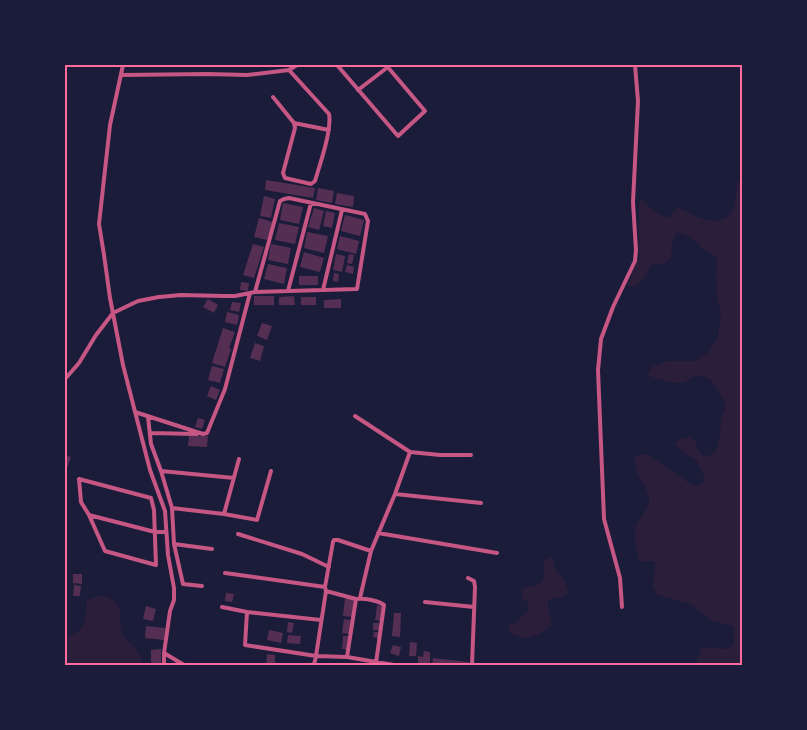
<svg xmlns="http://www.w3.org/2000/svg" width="807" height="730" viewBox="0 0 807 730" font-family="Rubik,sans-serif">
	<rect width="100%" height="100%" fill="#1b1b3a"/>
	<path fill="#2a1e3b" d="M 737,182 L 742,182 L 742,665 L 696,665 L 701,647 L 729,649 L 734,644 L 733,627 L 711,620 L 692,605 L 657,594 L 653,587 L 655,561 L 640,562 C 636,555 633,531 637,524 C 641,515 650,509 649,499 C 649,490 641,483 638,474 C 636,470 635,464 634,459 L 640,454 L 648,455 L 689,483 L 696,486 L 703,483 L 704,476 L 697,461 L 686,455 L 675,444 L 680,439 L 690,436 L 696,441 L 697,448 L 701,454 L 710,456 C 722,448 719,429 722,416 C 723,412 725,408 726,405 C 719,392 713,372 694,377 C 689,378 687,383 681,383 C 673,384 655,378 647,375 L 652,367 L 668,361 L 694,361 L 709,352 L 718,337 L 721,314 L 717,298 L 716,273 L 718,265 L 717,258 L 701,248 L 697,242 L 691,238 L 684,234 L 677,233 L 672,244 L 671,259 L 665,263 L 651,265 L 646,276 L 635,287 L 627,286 L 639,258 L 639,203 L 641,200 C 646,202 647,205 651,208 C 656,213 663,215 669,218 L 678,207 C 694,217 727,233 734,205 C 736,198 736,189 737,182 Z
		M 552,557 L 556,571 L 564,579 L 568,592 L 564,597 L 549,599 C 546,607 551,614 551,625 L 540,634 L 526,639 L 511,633 L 509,630 L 509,624 L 515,623 L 528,611 L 528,603 L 522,597 L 522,589 C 547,584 543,582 544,560 Z
		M 101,595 C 108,597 114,599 118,605 C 123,612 118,623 122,632 C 128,646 142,647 142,665 L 65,665 L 66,638 C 70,635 74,634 77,632 C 87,626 86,609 87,600 Z"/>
	<path fill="#542f53" d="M 266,180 L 315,188 L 313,198 L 265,190 Z
		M 318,188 L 334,191 L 332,203 L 316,200 Z
		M 337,193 L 354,196 L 353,207 L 335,204 Z
		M 264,196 L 275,199 L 271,218 L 260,216 Z
		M 283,203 L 303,207 L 299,224 L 280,220 Z
		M 314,208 L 324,211 L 319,230 L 308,227 Z
		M 326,211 L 335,213 L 332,228 L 323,226 Z
		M 345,215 L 364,220 L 360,236 L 341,231 Z
		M 259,218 L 273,222 L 267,240 L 254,237 Z
		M 279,223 L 299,227 L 295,244 L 275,240 Z
		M 307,232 L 328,236 L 324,253 L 304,248 Z
		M 340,236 L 359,241 L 356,254 L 337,249 Z
		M 253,244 L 264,247 L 254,278 L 243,275 Z
		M 271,244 L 291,248 L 288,264 L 268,260 Z
		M 304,252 L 324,258 L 320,272 L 300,267 Z
		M 336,254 L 345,256 L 342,272 L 333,270 Z
		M 349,254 L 354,255 L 352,264 L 347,263 Z
		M 268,264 L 287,268 L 284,284 L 264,279 Z
		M 347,265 L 354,267 L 353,274 L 345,272 Z
		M 334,273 L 339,274 L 338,282 L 333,281 Z
		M 299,276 L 318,276 L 318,285 L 299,285 Z
		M 241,282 L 249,283 L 248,291 L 240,290 Z
		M 254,296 L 274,296 L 274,305 L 254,305 Z
		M 294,296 L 295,305 L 279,305 L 279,297 Z
		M 301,297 L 316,297 L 316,305 L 301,305 Z
		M 208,299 L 218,305 L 214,313 L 203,307 Z
		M 341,299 L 341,308 L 324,308 L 324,300 Z
		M 232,302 L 241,303 L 239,312 L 230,310 Z
		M 227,312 L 239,315 L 237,325 L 225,322 Z
		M 262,323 L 272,326 L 267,340 L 257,336 Z
		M 223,328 L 235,332 L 229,348 L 231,349 L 225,367 L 212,363 Z
		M 255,343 L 264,346 L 260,361 L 250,358 Z
		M 212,366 L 224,369 L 220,383 L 208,380 Z
		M 211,386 L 220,390 L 216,400 L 207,396 Z
		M 198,418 L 205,420 L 202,429 L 195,427 Z
		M 189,436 L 208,436 L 207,447 L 188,446 Z
		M 65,455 L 71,457 L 65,474 Z
		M 73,574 L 82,574 L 82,584 L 73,583 Z
		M 74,585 L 81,586 L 80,596 L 73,596 Z
		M 226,593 L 234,594 L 232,602 L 225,601 Z
		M 345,598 L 354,599 L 352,617 L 343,616 Z
		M 377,605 L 384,606 L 382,621 L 375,620 Z
		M 146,606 L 156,609 L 153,621 L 143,619 Z
		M 394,613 L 401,613 L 400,637 L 392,636 Z
		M 344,619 L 353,620 L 350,634 L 342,633 Z
		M 288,622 L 294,623 L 292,633 L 287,632 Z
		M 373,623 L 381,623 L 381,630 L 373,630 Z
		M 146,626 L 165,628 L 164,640 L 145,638 Z
		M 269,630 L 283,633 L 281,643 L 267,640 Z
		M 374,632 L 378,632 L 378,638 L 373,637 Z
		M 288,635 L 301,636 L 300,644 L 287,643 Z
		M 343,636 L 349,636 L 348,650 L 342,649 Z
		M 410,642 L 417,643 L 416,656 L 409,656 Z
		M 393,645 L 401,647 L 399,656 L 390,653 Z
		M 161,649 L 161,665 L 151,665 L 151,650 Z
		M 424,651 L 430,652 L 430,665 L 418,664 L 418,656 L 423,657 Z
		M 267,654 L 275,655 L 275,665 L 266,665 Z
		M 433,658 L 469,662 L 468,665 L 432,665 Z"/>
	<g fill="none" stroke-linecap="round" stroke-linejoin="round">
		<path stroke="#c65784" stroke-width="4" d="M 123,65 L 110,125 L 99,224 L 104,255 L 110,298 L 123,365 L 150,470 L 165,511 L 168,555 L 174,588 L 174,600 L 170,611 L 164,653 L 164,665
			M 337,65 L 398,136 L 425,111 L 386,65
			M 289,70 L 297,65
			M 121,75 L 208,74 L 247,75 L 289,70 L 329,114 C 332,130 320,164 315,181 L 311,184 L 285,178 L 283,173 L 295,128 L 294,123 L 273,97
			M 358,90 L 388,67
			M 294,123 L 329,130
			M 323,290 L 342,210
			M 288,291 L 311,203
			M 65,379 L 79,363 L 96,335 L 113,313 L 138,301 L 159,297 L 181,295 L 224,296 L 235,296 L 255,292 L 357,289 L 368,221 L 365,214 L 289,198 L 284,199 L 280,201 L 255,292
			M 135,412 L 203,434 L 207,433 L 225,389 L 250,293
			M 355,416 L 410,452
			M 148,417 L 151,444 L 161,471 L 172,508 L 174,544 L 183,584 L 202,586
			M 150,433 L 197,434
			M 161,471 L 234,478
			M 79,479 L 151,498 L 154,510 L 156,565 L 105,551 L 89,515 L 81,502 Z
			M 395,494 L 481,503
			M 172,508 L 224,514 L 239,459
			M 224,514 L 257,520 L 271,471
			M 89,515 L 155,532 L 166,532
			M 378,533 L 497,553
			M 238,534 L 302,554 L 329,567
			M 174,544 L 212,549
			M 225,573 L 325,587
			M 468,578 L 474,581 L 475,587 L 472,665
			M 326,591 L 356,599 C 364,598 377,600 384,605 L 376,663
			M 360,598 L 371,551 L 395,494 L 410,452 L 440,455 L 471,455
			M 425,602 L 474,607
			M 222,607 L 247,612
			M 622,607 L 620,578 L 604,519 L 598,370 L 601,339 L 613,307 L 635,261 L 636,250 L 633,202 L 638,101 L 635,65
			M 321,620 L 247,612 L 245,645 L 316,656 L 326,591 L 325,587 L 333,542 L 334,540 L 338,540 L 371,551
			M 164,653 L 184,665
			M 347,657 L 356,599
			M 314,665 L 316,656 L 347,657 L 394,665"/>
	</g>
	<rect width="807" height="730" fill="none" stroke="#1b1b3a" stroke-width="132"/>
	<rect x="66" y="66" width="675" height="598" fill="none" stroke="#ff6b9d" stroke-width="2"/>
</svg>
